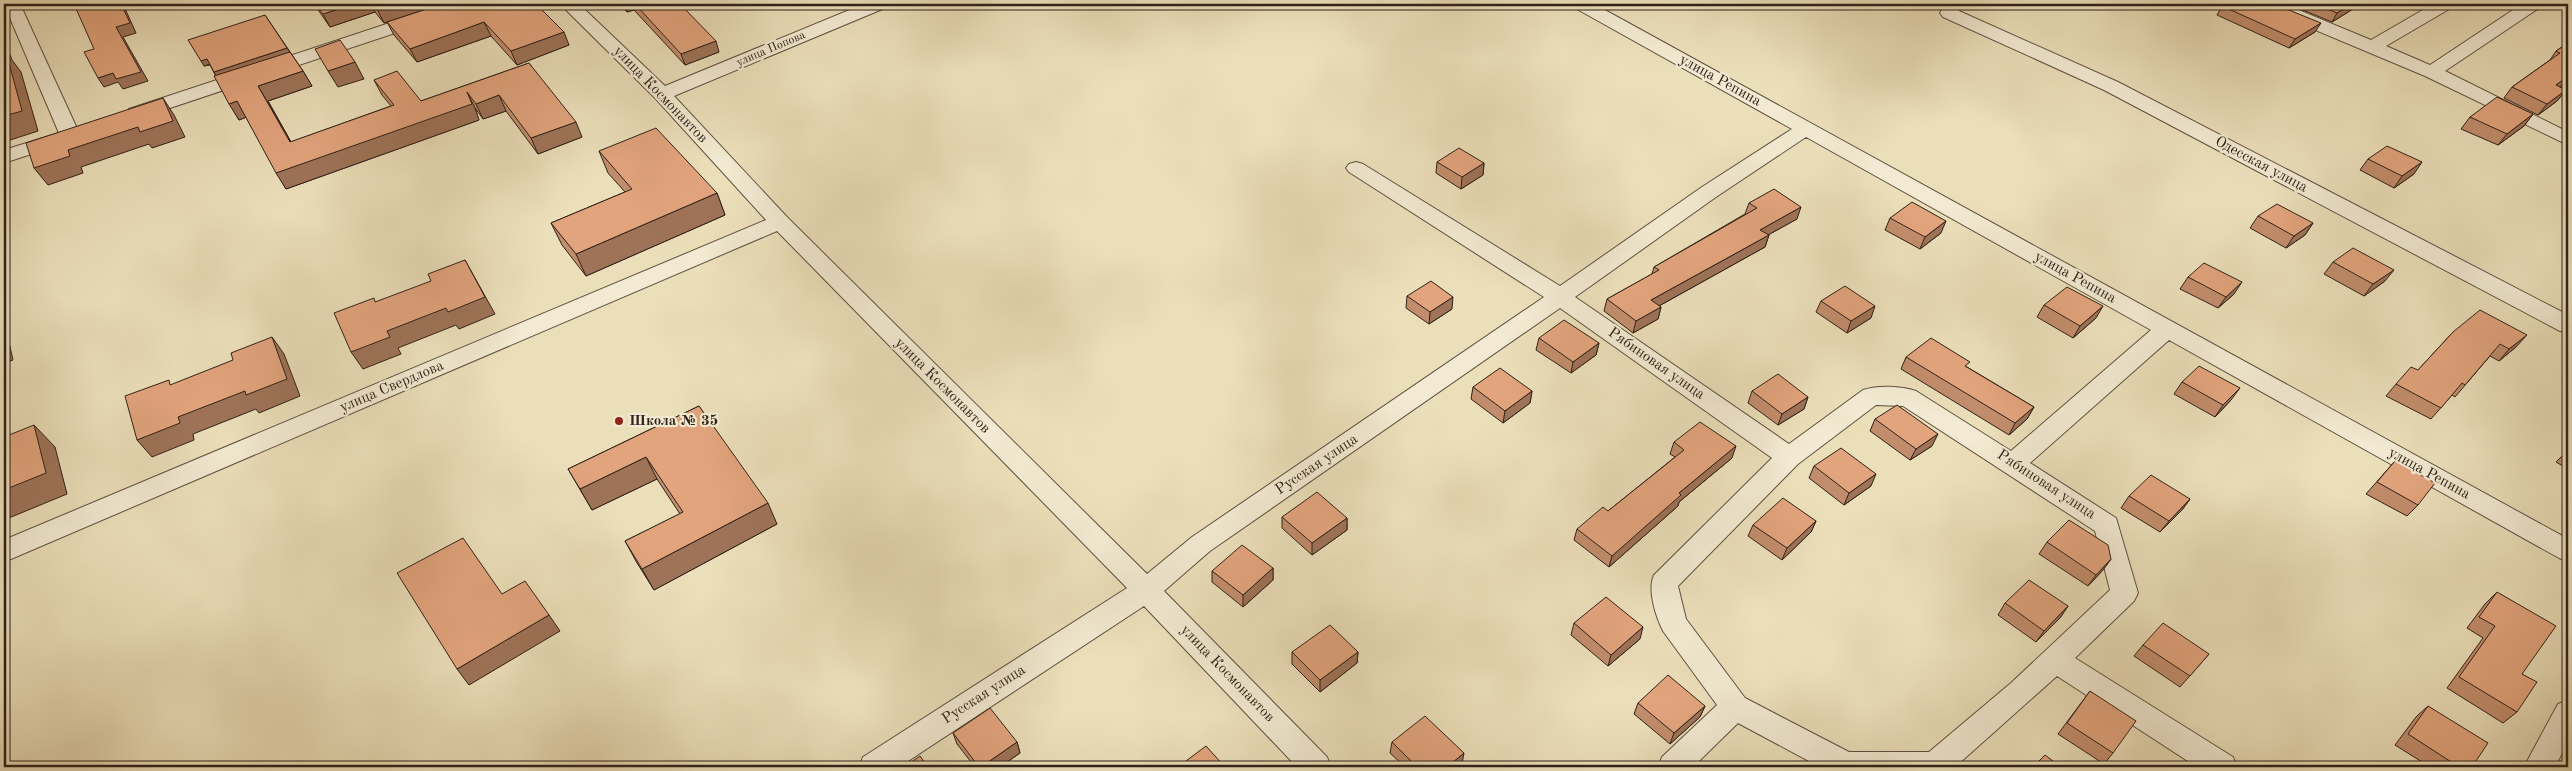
<svg xmlns="http://www.w3.org/2000/svg" width="2572" height="771" viewBox="0 0 2572 771" font-family="'Old Standard TT',serif">
	<rect width="100%" height="100%" fill="#ebdfba"/>
	<filter id="stains"><feTurbulence type="fractalNoise" baseFrequency=".004" numOctaves="4"/><feColorMatrix values="0 0 0 0 .2 0 0 0 0 .09 0 0 0 0 .02 0 0 0 .5 -.17"/></filter>
	<radialGradient id="worn" r=".72"><stop offset=".6" stop-color="#630" stop-opacity="0"/><stop offset="1" stop-color="#630" stop-opacity=".3"/></radialGradient>
	<g fill="none" stroke-linecap="round" stroke-linejoin="round">
		<g stroke="#5e5040" stroke-width="2">
			<path id="minor" d="M 4,4 L 20,4 L 80,135 L 77,139 L 4,163 L 4,150 L 59,133 Z
				M 447,4 L 473,4 L 470,8 L 143,117 L 129,117 L 126,113 L 129,109 Z
				M 560,4 L 579,4 L 665,86 L 864,4 L 888,4 L 885,8 L 674,96 L 787,217 L 1147,574 L 1192,537 L 1544,297 L 1349,172 L 1346,168 L 1349,164 L 1356,162 L 1363,164 L 1560,286 L 1702,187 L 1792,129 L 1575,8 L 1572,4 L 1594,4 L 2568,539 L 2568,562 L 2559,558 L 2169,340 L 2030,463 L 2116,518 L 2138,593 L 2134,601 L 2075,658 L 2233,757 L 2237,767 L 2197,767 L 2057,676 L 1955,767 L 1820,767 L 1738,723 L 1693,767 L 1658,767 L 1662,757 L 1717,705 L 1663,631 C 1656,617 1647,590 1654,575 L 1772,458 L 1560,308 L 1210,551 L 1164,591 L 1327,757 L 1331,767 L 1297,767 L 1144,606 L 899,767 L 859,767 L 863,757 L 1127,588 L 777,231 L 4,562 L 4,540 L 766,220 L 655,98 ZM 1806,137 L 2151,330 L 2011,451 L 1916,391 C 1901,386 1878,385 1863,390 L 1789,444 L 1575,297 L 1716,197 ZM 1876,405 L 1903,406 L 2095,531 L 2110,590 L 2011,683 L 1929,752 L 1849,752 L 1745,698 L 1686,619 L 1678,586 L 1798,464 Z
				M 1945,4 L 1963,4 L 1959,11 L 2118,82 L 2568,315 L 2568,333 L 2560,331 L 2104,90 L 1943,17 L 1940,13 Z
				M 2260,4 L 2284,4 L 2371,40 L 2433,4 L 2454,4 L 2451,8 L 2386,46 L 2430,65 L 2522,4 L 2542,4 L 2539,8 L 2445,71 L 2568,132 L 2568,145 L 2425,76 L 2263,8 Z
				M 2568,700 L 2568,741 L 2555,767 L 2524,767 L 2558,704 Z"/>
		</g>
		<use href="#minor" fill="#f2ead2" fill-rule="evenodd"/>
	</g>
	<path fill="#c28d6c" stroke="#2f2118" d="M 314,4 L 442,4 L 569,45 L 517,65 L 491,36 L 417,62 L 394,35 L 387,22 L 384,23 L 375,12 L 330,27 Z
		M 619,4 L 670,4 L 719,52 L 685,65 L 634,10 L 627,12 Z
		M 2288,4 L 2361,4 L 2332,22 Z
		M 2222,6 L 2315,32 L 2289,48 L 2217,15 Z
		M 265,15 L 303,71 L 312,86 L 268,101 L 291,142 L 391,106 L 382,95 L 374,80 L 421,101 L 529,63 L 582,137 L 538,154 L 506,111 L 483,119 L 475,108 L 479,120 L 286,189 L 246,117 L 239,120 L 210,65 L 204,66 Z
		M 2568,43 L 2568,81 L 2560,87 L 2566,90 L 2557,101 L 2538,115 L 2504,98 L 2512,87 L 2550,60 L 2556,51 Z
		M 2533,114 L 2524,126 L 2498,145 L 2461,129 L 2470,117 Z
		M 599,151 L 717,193 L 725,215 L 586,276 L 562,245 L 551,223 L 625,192 L 608,173 Z
		M 2368,159 L 2414,174 L 2394,188 L 2360,170 Z
		M 1437,162 L 1484,163 L 1483,175 L 1461,189 L 1436,173 Z
		M 1749,203 L 1797,219 L 1768,235 L 1769,235 L 1765,247 L 1659,306 L 1661,307 L 1658,319 L 1633,333 L 1604,311 L 1607,299 L 1652,274 L 1654,267 L 1745,214 Z
		M 2258,216 L 2313,223 L 2305,235 L 2286,248 L 2250,228 Z
		M 1890,218 L 1941,233 L 1920,249 L 1885,230 Z
		M 2333,262 L 2385,281 L 2364,296 L 2324,274 Z
		M 2188,277 L 2234,294 L 2218,308 L 2180,289 Z
		M 1407,296 L 1452,309 L 1429,324 L 1406,308 Z
		M 1821,301 L 1871,318 L 1847,333 L 1816,312 Z
		M 2044,305 L 2096,318 L 2073,338 L 2037,317 Z
		M 2453,332 L 2516,347 L 2499,361 L 2490,356 L 2455,397 L 2452,395 L 2431,419 L 2386,396 L 2396,384 L 2418,370 Z
		M 1539,338 L 1599,343 L 1596,355 L 1571,373 L 1536,350 Z
		M 1906,357 L 1967,367 L 2034,407 L 2027,419 L 2009,435 L 1901,369 Z
		M 2182,382 L 2231,400 L 2215,417 L 2174,394 Z
		M 1473,387 L 1532,391 L 1530,403 L 1503,423 L 1471,399 Z
		M 1752,391 L 1808,397 L 1804,409 L 1778,425 L 1748,403 Z
		M 699,406 L 777,524 L 654,590 L 637,563 L 625,541 L 680,514 L 657,479 L 592,510 L 568,469 Z
		M 1875,419 L 1932,446 L 1910,460 L 1870,431 Z
		M 1674,442 L 1732,458 L 1679,502 L 1678,506 L 1609,567 L 1574,540 L 1577,529 L 1608,511 L 1675,457 L 1670,454 Z
		M 2568,450 L 2568,469 L 2556,462 Z
		M 2395,461 L 2418,505 L 2407,516 L 2366,494 Z
		M 1814,466 L 1871,486 L 1844,505 L 1809,478 Z
		M 2129,496 L 2190,499 L 2182,510 L 2160,532 L 2121,508 Z
		M 1282,517 L 1347,518 L 1347,530 L 1312,555 L 1282,528 Z
		M 1816,521 L 1811,532 L 1782,560 L 1748,536 L 1753,525 Z
		M 2047,542 L 2111,559 L 2103,570 L 2088,586 L 2039,554 Z
		M 1273,568 L 1273,580 L 1243,607 L 1212,582 L 1212,571 Z
		M 2497,592 L 2522,674 L 2517,712 L 2503,723 L 2447,688 L 2483,638 L 2467,628 L 2485,604 Z
		M 2005,603 L 2068,606 L 2060,618 L 2036,642 L 1998,615 Z
		M 1574,623 L 1640,639 L 1608,666 L 1571,635 Z
		M 2143,645 L 2209,654 L 2180,687 L 2134,656 Z
		M 1292,652 L 1358,652 L 1357,663 L 1320,692 L 1292,664 Z
		M 2090,691 L 2113,753 L 2104,764 L 2058,734 Z
		M 1638,703 L 1705,706 L 1700,717 L 1670,744 L 1634,714 Z
		M 2428,706 L 2472,767 L 2430,767 L 2395,745 L 2416,717 Z
		M 953,733 L 1017,742 L 1020,753 L 1000,767 L 975,767 L 957,744 Z
		M 1392,742 L 1462,764 L 1458,767 L 1405,767 L 1390,753 Z"/>
	<path fill="#9e7358" stroke="#2f2118" d="M 121,4 L 123,4 L 136,33 L 123,37 L 148,81 L 123,89 L 118,82 L 104,87 L 98,78 L 113,73 L 116,27 Z
		M 354,4 L 371,4 L 375,12 L 330,27 L 323,14 Z
		M 395,4 L 442,4 L 384,23 L 377,9 Z
		M 624,4 L 632,4 L 634,10 L 627,12 Z
		M 2352,4 L 2361,4 L 2332,22 L 2337,13 Z
		M 484,22 L 491,36 L 417,62 L 410,49 Z
		M 2321,23 L 2315,32 L 2289,48 L 2295,39 Z
		M 564,32 L 569,45 L 517,65 L 511,51 Z
		M 4,39 L 12,60 L 21,72 L 38,131 L 4,142 Z
		M 716,41 L 719,52 L 685,65 L 681,54 Z
		M 287,48 L 291,54 L 217,78 L 214,72 Z
		M 207,59 L 210,64 L 204,66 L 201,61 Z
		M 355,62 L 364,79 L 338,87 L 328,71 Z
		M 303,71 L 312,86 L 268,101 L 300,158 L 258,86 Z
		M 2568,76 L 2568,81 L 2547,97 L 2556,85 Z
		M 2566,90 L 2557,101 L 2538,115 L 2547,104 Z
		M 467,92 L 475,108 L 479,120 L 286,189 L 276,173 Z
		M 499,95 L 506,111 L 483,119 L 476,104 Z
		M 163,98 L 174,115 L 185,137 L 152,148 L 149,144 L 81,167 L 83,173 L 48,185 L 34,168 Z
		M 237,101 L 247,117 L 239,120 L 229,104 Z
		M 2533,114 L 2524,126 L 2498,145 L 2507,134 Z
		M 576,122 L 582,137 L 538,154 L 531,138 Z
		M 2422,162 L 2414,174 L 2394,188 L 2402,176 Z
		M 1484,163 L 1483,175 L 1461,189 L 1462,177 Z
		M 717,193 L 725,215 L 586,276 L 576,254 Z
		M 1801,207 L 1797,219 L 1757,241 L 1760,230 Z
		M 1946,221 L 1941,233 L 1920,249 L 1925,237 Z
		M 2313,223 L 2305,235 L 2286,248 L 2294,236 Z
		M 1769,235 L 1765,247 L 1648,312 L 1651,300 Z
		M 465,260 L 495,314 L 459,329 L 456,325 L 398,348 L 401,354 L 363,369 L 351,352 L 387,331 Z
		M 2394,270 L 2385,281 L 2364,296 L 2373,284 Z
		M 2242,282 L 2234,294 L 2218,308 L 2226,297 Z
		M 1453,297 L 1452,309 L 1429,324 L 1430,312 Z
		M 1875,306 L 1871,318 L 1847,333 L 1851,321 Z
		M 2103,306 L 2096,318 L 2073,338 L 2080,326 Z
		M 1661,307 L 1658,319 L 1633,333 L 1636,321 Z
		M 4,320 L 13,360 L 4,363 Z
		M 2527,335 L 2516,347 L 2499,361 L 2509,349 Z
		M 272,337 L 284,354 L 300,396 L 259,413 L 256,409 L 193,434 L 194,440 L 152,457 L 137,440 L 178,417 Z
		M 1599,343 L 1596,355 L 1571,373 L 1573,362 Z
		M 2240,388 L 2231,400 L 2215,417 L 2223,405 Z
		M 1532,391 L 1530,403 L 1503,423 L 1505,411 Z
		M 1808,397 L 1804,409 L 1778,425 L 1782,414 Z
		M 2034,407 L 2027,419 L 2009,435 L 2015,423 Z
		M 34,425 L 55,447 L 67,494 L 4,520 L 4,490 Z
		M 1938,434 L 1932,446 L 1910,460 L 1916,449 Z
		M 1736,446 L 1732,458 L 1679,502 L 1678,506 L 1609,567 L 1612,556 L 1679,493 Z
		M 646,457 L 657,479 L 592,510 L 580,489 Z
		M 1876,474 L 1871,486 L 1844,505 L 1849,493 Z
		M 2190,499 L 2182,510 L 2160,532 L 2169,521 Z
		M 768,503 L 777,524 L 654,590 L 642,569 Z
		M 1347,518 L 1347,530 L 1312,555 L 1312,543 Z
		M 1816,521 L 1811,532 L 1782,560 L 1787,548 Z
		M 2111,559 L 2103,570 L 2088,586 L 2096,575 Z
		M 1273,568 L 1273,580 L 1243,607 L 1243,595 Z
		M 2068,606 L 2060,618 L 2036,642 L 2044,631 Z
		M 549,615 L 560,631 L 469,685 L 457,669 Z
		M 1643,627 L 1640,639 L 1608,666 L 1611,655 Z
		M 1358,652 L 1357,663 L 1320,692 L 1320,680 Z
		M 1705,706 L 1700,717 L 1670,744 L 1674,733 Z
		M 1017,742 L 1020,753 L 1000,767 L 981,767 Z
		M 1464,753 L 1462,764 L 1458,767 L 1447,767 Z"/>
	<path fill="#e2a47d" stroke="#2f2118" d="M 74,4 L 121,4 L 130,23 L 116,27 L 141,72 L 116,79 L 113,73 L 98,78 L 84,52 L 94,49 Z
		M 315,4 L 354,4 L 323,14 Z
		M 372,4 L 395,4 L 377,9 Z
		M 442,4 L 536,4 L 564,32 L 511,51 L 484,22 L 410,49 L 387,22 Z
		M 635,4 L 670,4 L 676,9 L 683,7 L 716,41 L 681,54 Z
		M 2226,4 L 2274,4 L 2321,23 L 2295,39 L 2222,6 Z
		M 2315,4 L 2352,4 L 2337,13 Z
		M 265,15 L 287,48 L 214,72 L 207,59 L 201,61 L 188,40 Z
		M 340,40 L 355,62 L 328,71 L 315,49 Z
		M 2568,43 L 2568,76 L 2556,85 L 2566,90 L 2547,104 L 2512,87 L 2560,53 L 2556,51 Z
		M 4,52 L 6,52 L 22,111 L 4,116 Z
		M 290,52 L 303,71 L 258,86 L 290,142 L 394,105 L 374,80 L 397,71 L 421,101 L 529,63 L 576,122 L 531,138 L 499,95 L 476,104 L 467,92 L 472,104 L 276,173 L 237,101 L 229,104 L 214,76 Z
		M 2497,97 L 2533,114 L 2507,134 L 2470,117 Z
		M 163,98 L 173,121 L 140,132 L 138,127 L 68,150 L 70,156 L 34,168 L 26,143 Z
		M 656,128 L 717,193 L 576,254 L 551,223 L 632,189 L 599,151 Z
		M 2387,146 L 2422,162 L 2402,176 L 2368,159 Z
		M 1459,148 L 1484,163 L 1462,177 L 1437,162 Z
		M 1774,189 L 1801,207 L 1760,230 L 1769,235 L 1651,300 L 1661,307 L 1636,321 L 1607,299 L 1659,270 L 1654,267 L 1757,208 L 1749,203 Z
		M 1912,202 L 1946,221 L 1925,237 L 1890,218 Z
		M 2277,204 L 2313,223 L 2294,236 L 2258,216 Z
		M 2353,248 L 2394,270 L 2373,284 L 2333,262 Z
		M 465,260 L 485,297 L 448,312 L 446,308 L 387,331 L 390,337 L 351,352 L 334,313 L 374,298 L 375,302 L 431,281 L 428,274 Z
		M 2204,263 L 2242,282 L 2226,297 L 2188,277 Z
		M 1431,281 L 1453,297 L 1430,312 L 1407,296 Z
		M 1845,286 L 1875,306 L 1851,321 L 1821,301 Z
		M 2067,287 L 2103,306 L 2080,326 L 2044,305 Z
		M 2480,310 L 2527,335 L 2509,349 L 2500,344 L 2465,385 L 2462,383 L 2441,408 L 2396,384 L 2411,367 L 2418,370 L 2453,332 Z
		M 1564,320 L 1599,343 L 1573,362 L 1539,338 Z
		M 272,337 L 287,379 L 246,395 L 245,391 L 178,417 L 180,423 L 137,440 L 125,396 L 169,380 L 170,385 L 233,360 L 231,353 Z
		M 1931,338 L 1970,362 L 1965,366 L 2034,407 L 2015,423 L 1906,357 Z
		M 2199,366 L 2240,388 L 2223,405 L 2182,382 Z
		M 1500,368 L 1532,391 L 1505,411 L 1473,387 Z
		M 1778,374 L 1808,397 L 1782,414 L 1752,391 Z
		M 1897,405 L 1938,434 L 1916,449 L 1875,419 Z
		M 699,406 L 768,503 L 642,569 L 625,541 L 683,512 L 646,457 L 580,489 L 568,469 Z
		M 1700,422 L 1736,446 L 1679,493 L 1681,495 L 1612,556 L 1577,529 L 1603,507 L 1608,511 L 1684,450 L 1674,442 Z
		M 34,425 L 46,473 L 4,490 L 4,437 Z
		M 1841,448 L 1876,474 L 1849,493 L 1814,466 Z
		M 2395,461 L 2435,483 L 2418,505 L 2377,482 Z
		M 2151,475 L 2190,499 L 2169,521 L 2129,496 Z
		M 1317,492 L 1347,518 L 1312,543 L 1282,517 Z
		M 1783,498 L 1816,521 L 1787,548 L 1753,525 Z
		M 2069,520 L 2108,545 L 2111,559 L 2096,575 L 2047,542 Z
		M 463,538 L 502,594 L 525,581 L 549,615 L 457,669 L 397,573 Z
		M 1242,545 L 1273,568 L 1243,595 L 1212,571 Z
		M 2029,580 L 2068,606 L 2044,631 L 2005,603 Z
		M 2497,592 L 2556,626 L 2522,674 L 2537,682 L 2517,712 L 2459,677 L 2495,626 L 2479,617 Z
		M 1606,597 L 1643,627 L 1611,655 L 1574,623 Z
		M 2163,623 L 2209,654 L 2190,676 L 2143,645 Z
		M 1330,625 L 1358,652 L 1320,680 L 1292,652 Z
		M 1668,675 L 1705,706 L 1674,733 L 1638,703 Z
		M 2090,691 L 2136,721 L 2113,753 L 2067,723 Z
		M 2428,706 L 2488,743 L 2472,767 L 2459,767 L 2408,734 Z
		M 990,708 L 1017,742 L 981,767 L 979,767 L 953,733 Z
		M 1425,716 L 1464,753 L 1447,767 L 1417,767 L 1392,742 Z
		M 1206,746 L 1225,767 L 1178,767 Z
		M 2045,755 L 2061,767 L 2033,767 Z
		M 920,756 L 928,767 L 904,767 Z"/>
	<circle fill="#8f2418" stroke="#f2ead2" stroke-width="2" cx="619" cy="421" r="5"/>
	<g text-anchor="middle" dominant-baseline="central" stroke-width="4.5" stroke-linejoin="round" paint-order="stroke">
		<g font-size="12" fill="#2f2118" stroke="#f2ead2">
			<text transform="translate(771 49) rotate(-23)">улица Попова</text>
		</g>
		<g font-size="15" fill="#2f2118" stroke="#f2ead2">
			<text transform="translate(1720 81) rotate(29)">улица Репина</text>
			<text transform="translate(660 95) rotate(46)">улица Космонавтов</text>
			<text transform="translate(2261 165) rotate(28)">Одесская улица</text>
			<text transform="translate(2075 278) rotate(29)">улица Репина</text>
			<text transform="translate(1656 364) rotate(35)">Рябиновая улица</text>
			<text transform="translate(942 386) rotate(45)">улица Космонавтов</text>
			<text transform="translate(392 387) rotate(-23)">улица Свердлова</text>
			<text transform="translate(1317 465) rotate(-34)">Русская улица</text>
			<text transform="translate(2429 474) rotate(29)">улица Репина</text>
			<text transform="translate(2046 485) rotate(33)">Рябиновая улица</text>
			<text transform="translate(1227 674) rotate(46)">улица Космонавтов</text>
			<text transform="translate(984 695) rotate(-33)">Русская улица</text>
		</g>
		<g font-size="15" font-weight="bold" fill="#2f2118" stroke="#f2ead2" text-anchor="start">
			<text x="629" y="421">Школа № 35</text>
		</g>
	</g>
	<rect width="2572" height="771" fill="none" stroke="#ebdfba" stroke-width="20"/>
	<rect x="5" y="5" width="2562" height="761" fill="none" stroke="#2f2118" stroke-width="2.5"/>
	<rect x="10" y="10" width="2552" height="751" fill="none" stroke="#2f2118"/>
	<rect width="100%" height="100%" filter="url(#stains)"/>
	<rect width="100%" height="100%" fill="url(#worn)"/>
</svg>
